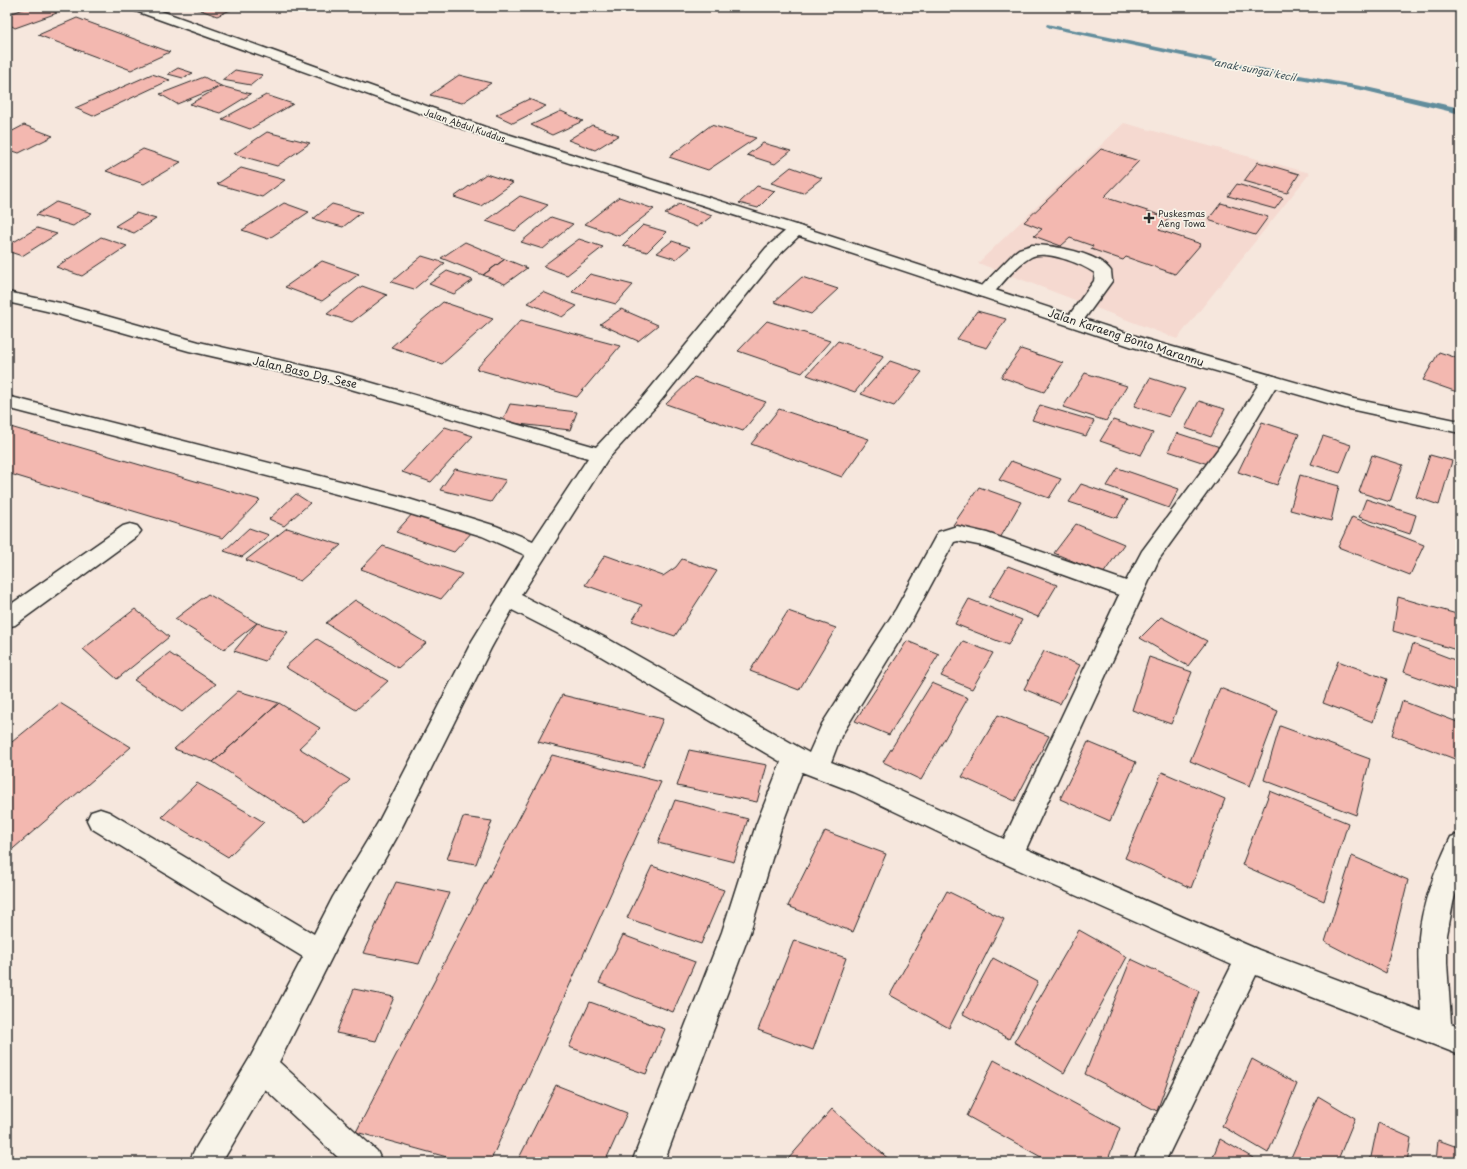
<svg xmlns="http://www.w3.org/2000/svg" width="1467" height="1169" viewBox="0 0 1467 1169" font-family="'Playpen Sans',sans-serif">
	<rect width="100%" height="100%" fill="#f6e7dd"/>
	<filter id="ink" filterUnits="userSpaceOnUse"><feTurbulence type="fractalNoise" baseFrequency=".025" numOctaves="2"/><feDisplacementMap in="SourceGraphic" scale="8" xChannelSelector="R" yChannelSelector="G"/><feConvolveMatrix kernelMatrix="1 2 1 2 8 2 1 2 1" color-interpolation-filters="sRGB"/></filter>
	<g filter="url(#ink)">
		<path fill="#f5d9d0" d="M 1124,123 L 1310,173 L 1177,339 L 978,263 Z"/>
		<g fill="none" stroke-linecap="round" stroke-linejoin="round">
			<path fill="#628d9c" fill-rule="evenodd" d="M 1047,24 L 1238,64 L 1366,87 L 1460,108 L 1460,114 L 1366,91 L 1238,68 L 1050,28 L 1046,26 Z"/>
		</g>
		<path fill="#f3b8b0" stroke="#2b2b2b" d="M 29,7 L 45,7 L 57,13 L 15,28 L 7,23 L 7,15 Z
			M 203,7 L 237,7 L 217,16 L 198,9 Z
			M 77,18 L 170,52 L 131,70 L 38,35 Z
			M 178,68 L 193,73 L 183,78 L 168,74 Z
			M 235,70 L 263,75 L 251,85 L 222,80 Z
			M 152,74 L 170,80 L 93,116 L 75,108 Z
			M 459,75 L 491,83 L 462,103 L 430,95 Z
			M 204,77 L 221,86 L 177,104 L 160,94 Z
			M 221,86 L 251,94 L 220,113 L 190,104 Z
			M 266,95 L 293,104 L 250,129 L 222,119 Z
			M 529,99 L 546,106 L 513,123 L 496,115 Z
			M 561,111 L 583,121 L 552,135 L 531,125 Z
			M 24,125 L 53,136 L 19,153 L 7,149 L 7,134 Z
			M 592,125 L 619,135 L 595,150 L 568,140 Z
			M 711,125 L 756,138 L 708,170 L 669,157 Z
			M 267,132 L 310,143 L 277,166 L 234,154 Z
			M 763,143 L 791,151 L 775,164 L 747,155 Z
			M 143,149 L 181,162 L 144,184 L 106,171 Z
			M 1101,149 L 1139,161 L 1104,197 L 1169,218 L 1159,230 L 1201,244 L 1175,274 L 1126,257 L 1123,260 L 1091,249 L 1093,246 L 1070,238 L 1061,246 L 1034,236 L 1042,229 L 1024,222 Z
			M 1258,162 L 1299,174 L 1287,193 L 1244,181 Z
			M 791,167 L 822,178 L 803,193 L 771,183 Z
			M 241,168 L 285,180 L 262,197 L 217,184 Z
			M 486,174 L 513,183 L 481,206 L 454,197 Z
			M 1237,184 L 1283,198 L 1275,209 L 1228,196 Z
			M 757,186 L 775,191 L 758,208 L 739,203 Z
			M 520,196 L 548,205 L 515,231 L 486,221 Z
			M 619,197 L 654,209 L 619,236 L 585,224 Z
			M 56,202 L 92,213 L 73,226 L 36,215 Z
			M 284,203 L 309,212 L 268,239 L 242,230 Z
			M 1221,203 L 1268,217 L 1255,235 L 1208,220 Z
			M 332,204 L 362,212 L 343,227 L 313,219 Z
			M 679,204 L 712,216 L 697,227 L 665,214 Z
			M 136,213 L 156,219 L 134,233 L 115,226 Z
			M 551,217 L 573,224 L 543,249 L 521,242 Z
			M 643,225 L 667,232 L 647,252 L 623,245 Z
			M 37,228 L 57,234 L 22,256 L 7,251 L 7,246 Z
			M 101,237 L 127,246 L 82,276 L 56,267 Z
			M 579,239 L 603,247 L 567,275 L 543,266 Z
			M 672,241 L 690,247 L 676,259 L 657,253 Z
			M 465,242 L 505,259 L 483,275 L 441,258 Z
			M 422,256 L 445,263 L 414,289 L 391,282 Z
			M 505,259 L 527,268 L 505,284 L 483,275 Z
			M 322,261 L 359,274 L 322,301 L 285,287 Z
			M 447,271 L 473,280 L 454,294 L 429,284 Z
			M 590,274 L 633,285 L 616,304 L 572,292 Z
			M 802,277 L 838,289 L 811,314 L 774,302 Z
			M 362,286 L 387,295 L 352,322 L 327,314 Z
			M 543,292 L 577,306 L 562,317 L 528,303 Z
			M 443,302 L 493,319 L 442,364 L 391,347 Z
			M 621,309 L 658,325 L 638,341 L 600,324 Z
			M 977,311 L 1006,319 L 987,348 L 957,339 Z
			M 521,320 L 620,346 L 577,397 L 476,369 Z
			M 767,321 L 830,341 L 802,373 L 738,351 Z
			M 838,341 L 884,356 L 855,392 L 807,375 Z
			M 1021,349 L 1063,363 L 1044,392 L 1001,377 Z
			M 1439,352 L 1460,359 L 1460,393 L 1423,380 Z
			M 890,361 L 922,372 L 894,406 L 861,394 Z
			M 1085,373 L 1127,386 L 1106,421 L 1063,407 Z
			M 694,377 L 766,402 L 743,431 L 666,404 Z
			M 1150,378 L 1185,389 L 1169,417 L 1134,406 Z
			M 1199,401 L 1225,409 L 1211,437 L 1185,428 Z
			M 510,404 L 577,412 L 570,430 L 502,422 Z
			M 1040,405 L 1094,421 L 1086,436 L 1032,420 Z
			M 779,409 L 869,439 L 842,477 L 751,444 Z
			M 1113,420 L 1153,433 L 1141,455 L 1100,441 Z
			M 1262,422 L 1299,434 L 1277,485 L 1238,472 Z
			M 7,426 L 260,500 L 223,538 L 7,473 Z
			M 445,427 L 473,436 L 431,482 L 402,472 Z
			M 1177,433 L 1223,448 L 1214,466 L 1168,451 Z
			M 1323,436 L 1351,445 L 1340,473 L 1311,464 Z
			M 1372,455 L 1403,465 L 1390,502 L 1359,492 Z
			M 1430,455 L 1452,461 L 1439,505 L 1416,497 Z
			M 1011,461 L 1061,479 L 1049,498 L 999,480 Z
			M 1118,468 L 1179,489 L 1169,508 L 1107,486 Z
			M 455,469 L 506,480 L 491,502 L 440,490 Z
			M 1300,475 L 1339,486 L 1331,521 L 1290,510 Z
			M 1081,484 L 1127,500 L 1117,518 L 1069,502 Z
			M 979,487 L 1021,502 L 999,540 L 953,525 Z
			M 296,494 L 310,503 L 284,526 L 269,519 Z
			M 1366,499 L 1416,515 L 1410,534 L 1359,517 Z
			M 414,512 L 473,531 L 454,552 L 396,532 Z
			M 1352,517 L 1424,545 L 1410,575 L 1338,547 Z
			M 1076,524 L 1124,544 L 1103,574 L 1054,553 Z
			M 249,528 L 269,535 L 242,557 L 224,551 Z
			M 287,528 L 341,545 L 300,581 L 246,560 Z
			M 383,546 L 462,574 L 441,599 L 361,569 Z
			M 605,555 L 663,576 L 676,567 L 682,559 L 717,571 L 675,636 L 632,621 L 642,605 L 585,585 Z
			M 1008,566 L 1057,585 L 1038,617 L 989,597 Z
			M 208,594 L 257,623 L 224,649 L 175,619 Z
			M 1398,597 L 1460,615 L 1460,651 L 1393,631 Z
			M 969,599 L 1022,620 L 1008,645 L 955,624 Z
			M 355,600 L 426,643 L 398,668 L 326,623 Z
			M 135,609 L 169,637 L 117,679 L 83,649 Z
			M 788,611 L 836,628 L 799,690 L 750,671 Z
			M 1161,617 L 1207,641 L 1188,666 L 1140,638 Z
			M 257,623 L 288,632 L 265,661 L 234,651 Z
			M 317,639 L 388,681 L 356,710 L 285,667 Z
			M 907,641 L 939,654 L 889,735 L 855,721 Z
			M 963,641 L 993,653 L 972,689 L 941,676 Z
			M 1413,644 L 1460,662 L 1459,692 L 1404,672 Z
			M 1044,651 L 1080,665 L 1060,704 L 1024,689 Z
			M 169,653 L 216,684 L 182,712 L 134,680 Z
			M 1149,657 L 1192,672 L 1171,724 L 1132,710 Z
			M 1338,661 L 1387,679 L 1373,722 L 1323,703 Z
			M 932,683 L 968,698 L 921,780 L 883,762 Z
			M 1220,688 L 1278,711 L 1250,786 L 1190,761 Z
			M 238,691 L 279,703 L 213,762 L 174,749 Z
			M 562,695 L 663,719 L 643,767 L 538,742 Z
			M 1402,701 L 1460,723 L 1460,761 L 1392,735 Z
			M 60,703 L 131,747 L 7,854 L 7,746 Z
			M 279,703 L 320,728 L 299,748 L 350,780 L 306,822 L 213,762 Z
			M 998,715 L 1049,736 L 1015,801 L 962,777 Z
			M 1280,726 L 1370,759 L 1356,815 L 1264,780 Z
			M 1088,742 L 1136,762 L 1110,821 L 1060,799 Z
			M 689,750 L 767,765 L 757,802 L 677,786 Z
			M 552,755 L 661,782 L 490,1162 L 465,1162 L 356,1132 Z
			M 1162,772 L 1225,799 L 1191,888 L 1125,858 Z
			M 197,783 L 264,822 L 228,857 L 162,817 Z
			M 1270,791 L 1348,823 L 1324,901 L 1242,865 Z
			M 675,800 L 748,819 L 734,862 L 658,843 Z
			M 463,817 L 492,821 L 476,864 L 447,859 Z
			M 825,831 L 886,854 L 853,932 L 788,906 Z
			M 1352,856 L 1408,880 L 1385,973 L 1325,942 Z
			M 652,866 L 724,890 L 701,944 L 627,918 Z
			M 396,882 L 449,893 L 419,964 L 363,953 Z
			M 947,891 L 1004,919 L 949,1028 L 890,995 Z
			M 1079,930 L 1127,957 L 1064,1073 L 1014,1042 Z
			M 623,935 L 695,962 L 673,1012 L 599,983 Z
			M 794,940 L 846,958 L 813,1050 L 758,1030 Z
			M 993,958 L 1038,982 L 1009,1039 L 963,1014 Z
			M 1131,959 L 1199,991 L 1157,1111 L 1085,1074 Z
			M 354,989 L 394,997 L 376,1041 L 336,1033 Z
			M 590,1002 L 665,1029 L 646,1074 L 569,1047 Z
			M 1252,1059 L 1297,1084 L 1268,1153 L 1222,1126 Z
			M 994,1060 L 1120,1128 L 1107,1162 L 1050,1162 L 967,1116 Z
			M 556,1085 L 627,1113 L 605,1162 L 528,1162 L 519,1158 Z
			M 1318,1096 L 1355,1118 L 1337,1162 L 1289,1162 Z
			M 832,1109 L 892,1162 L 793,1162 L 789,1158 Z
			M 1378,1123 L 1411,1138 L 1407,1162 L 1370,1162 Z
			M 1220,1139 L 1260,1162 L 1211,1162 Z
			M 1438,1140 L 1460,1148 L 1460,1162 L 1436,1162 Z"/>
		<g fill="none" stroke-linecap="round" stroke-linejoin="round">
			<g stroke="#2b2b2b" stroke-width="3">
				<path id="minor" d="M 796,225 L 802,227 L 804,230 L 802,233 L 778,256 L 658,404 L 607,460 L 521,595 L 608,639 L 809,753 L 822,724 L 896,609 L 938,532 L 957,526 L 987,533 L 1126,581 L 1142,551 L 1221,445 L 1263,377 L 1270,375 L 1277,377 L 1279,381 L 1235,454 L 1159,559 L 1026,849 L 1259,950 L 1421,1011 C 1420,987 1417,962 1419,937 C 1422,902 1436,868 1451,837 L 1460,834 L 1460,878 L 1453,903 L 1447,935 L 1447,963 L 1451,1023 L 1460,1027 L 1460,1055 L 1256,975 L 1165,1162 L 1133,1162 L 1232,965 L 1001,862 L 854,792 L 802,772 L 782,825 L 750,932 L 664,1162 L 632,1162 L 722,932 L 756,825 L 781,762 L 592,651 L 512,610 L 491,648 L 397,837 L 353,915 L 279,1062 L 377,1151 L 382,1162 L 343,1162 L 265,1089 L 222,1162 L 189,1162 L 194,1151 L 251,1056 L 303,957 L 91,828 L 87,820 L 91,812 L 100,809 L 109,812 L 314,934 L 333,897 L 379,821 L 472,641 L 525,555 L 482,536 L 394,509 L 7,408 L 7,396 L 399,496 L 496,526 L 533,541 L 588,458 L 330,383 L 189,351 L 51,312 L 7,302 L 7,292 L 60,303 L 199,342 L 341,374 L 596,447 L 644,396 L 766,248 L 790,227 ZM 958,541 L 983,546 L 1119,595 L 1004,839 L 872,778 L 831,762 L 841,736 L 912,620 L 954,542 Z
					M 1032,245 C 1053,245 1099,253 1111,271 L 1112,281 L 1080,325 L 1074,326 L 1068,325 L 1065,321 L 1094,281 L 1095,273 C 1082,264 1045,249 1031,257 C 1015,266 1003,283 991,296 L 985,297 L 979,296 L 976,292 L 1014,253 L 1019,249 Z
					M 130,524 L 137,526 L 141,531 L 137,536 L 15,625 L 7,627 L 7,607 L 123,526 Z"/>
			</g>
			<g stroke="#2b2b2b" stroke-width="3">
				<path id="major" d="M 132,7 L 150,7 L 485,127 L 802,227 L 1145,339 L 1354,399 L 1460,421 L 1460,433 L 1345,408 L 1133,347 L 790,233 L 475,133 L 133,10 Z"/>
			</g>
			<use href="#minor" fill="#f7f3e8" fill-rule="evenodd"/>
			<use href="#major" fill="#f7f3e8" fill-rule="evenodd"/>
		</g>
	</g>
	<path fill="#2b2b2b" stroke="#f7f3e8" stroke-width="1.5" d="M1147 212h4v4h4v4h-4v4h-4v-4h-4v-4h4z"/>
	<g text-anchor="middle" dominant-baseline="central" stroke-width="3.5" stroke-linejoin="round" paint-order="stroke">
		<g font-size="9" fill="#2b2b2b" stroke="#f7f3e8">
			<text transform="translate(465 125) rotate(19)">Jalan Abdul Kuddus</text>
		</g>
		<g font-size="9" fill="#2b2b2b" stroke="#f7f3e8" text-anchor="start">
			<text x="1158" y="213">Puskesmas<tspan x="1158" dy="10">Aeng Towa</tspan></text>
		</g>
		<g font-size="10" font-style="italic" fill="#42545a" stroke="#f7f3e8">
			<text transform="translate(1255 69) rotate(11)">anak sungai kecil</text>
		</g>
		<g font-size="11" fill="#2b2b2b" stroke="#f7f3e8">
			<text transform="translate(1126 337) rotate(18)">Jalan Karaeng Bonto Marannu</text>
			<text transform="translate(305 372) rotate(13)">Jalan Baso Dg. Sese</text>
		</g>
	</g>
	<rect width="1467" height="1169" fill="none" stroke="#f7f3e8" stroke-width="24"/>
	<rect x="12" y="12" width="1443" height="1145" fill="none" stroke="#2b2b2b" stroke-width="1.5" filter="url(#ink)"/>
</svg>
